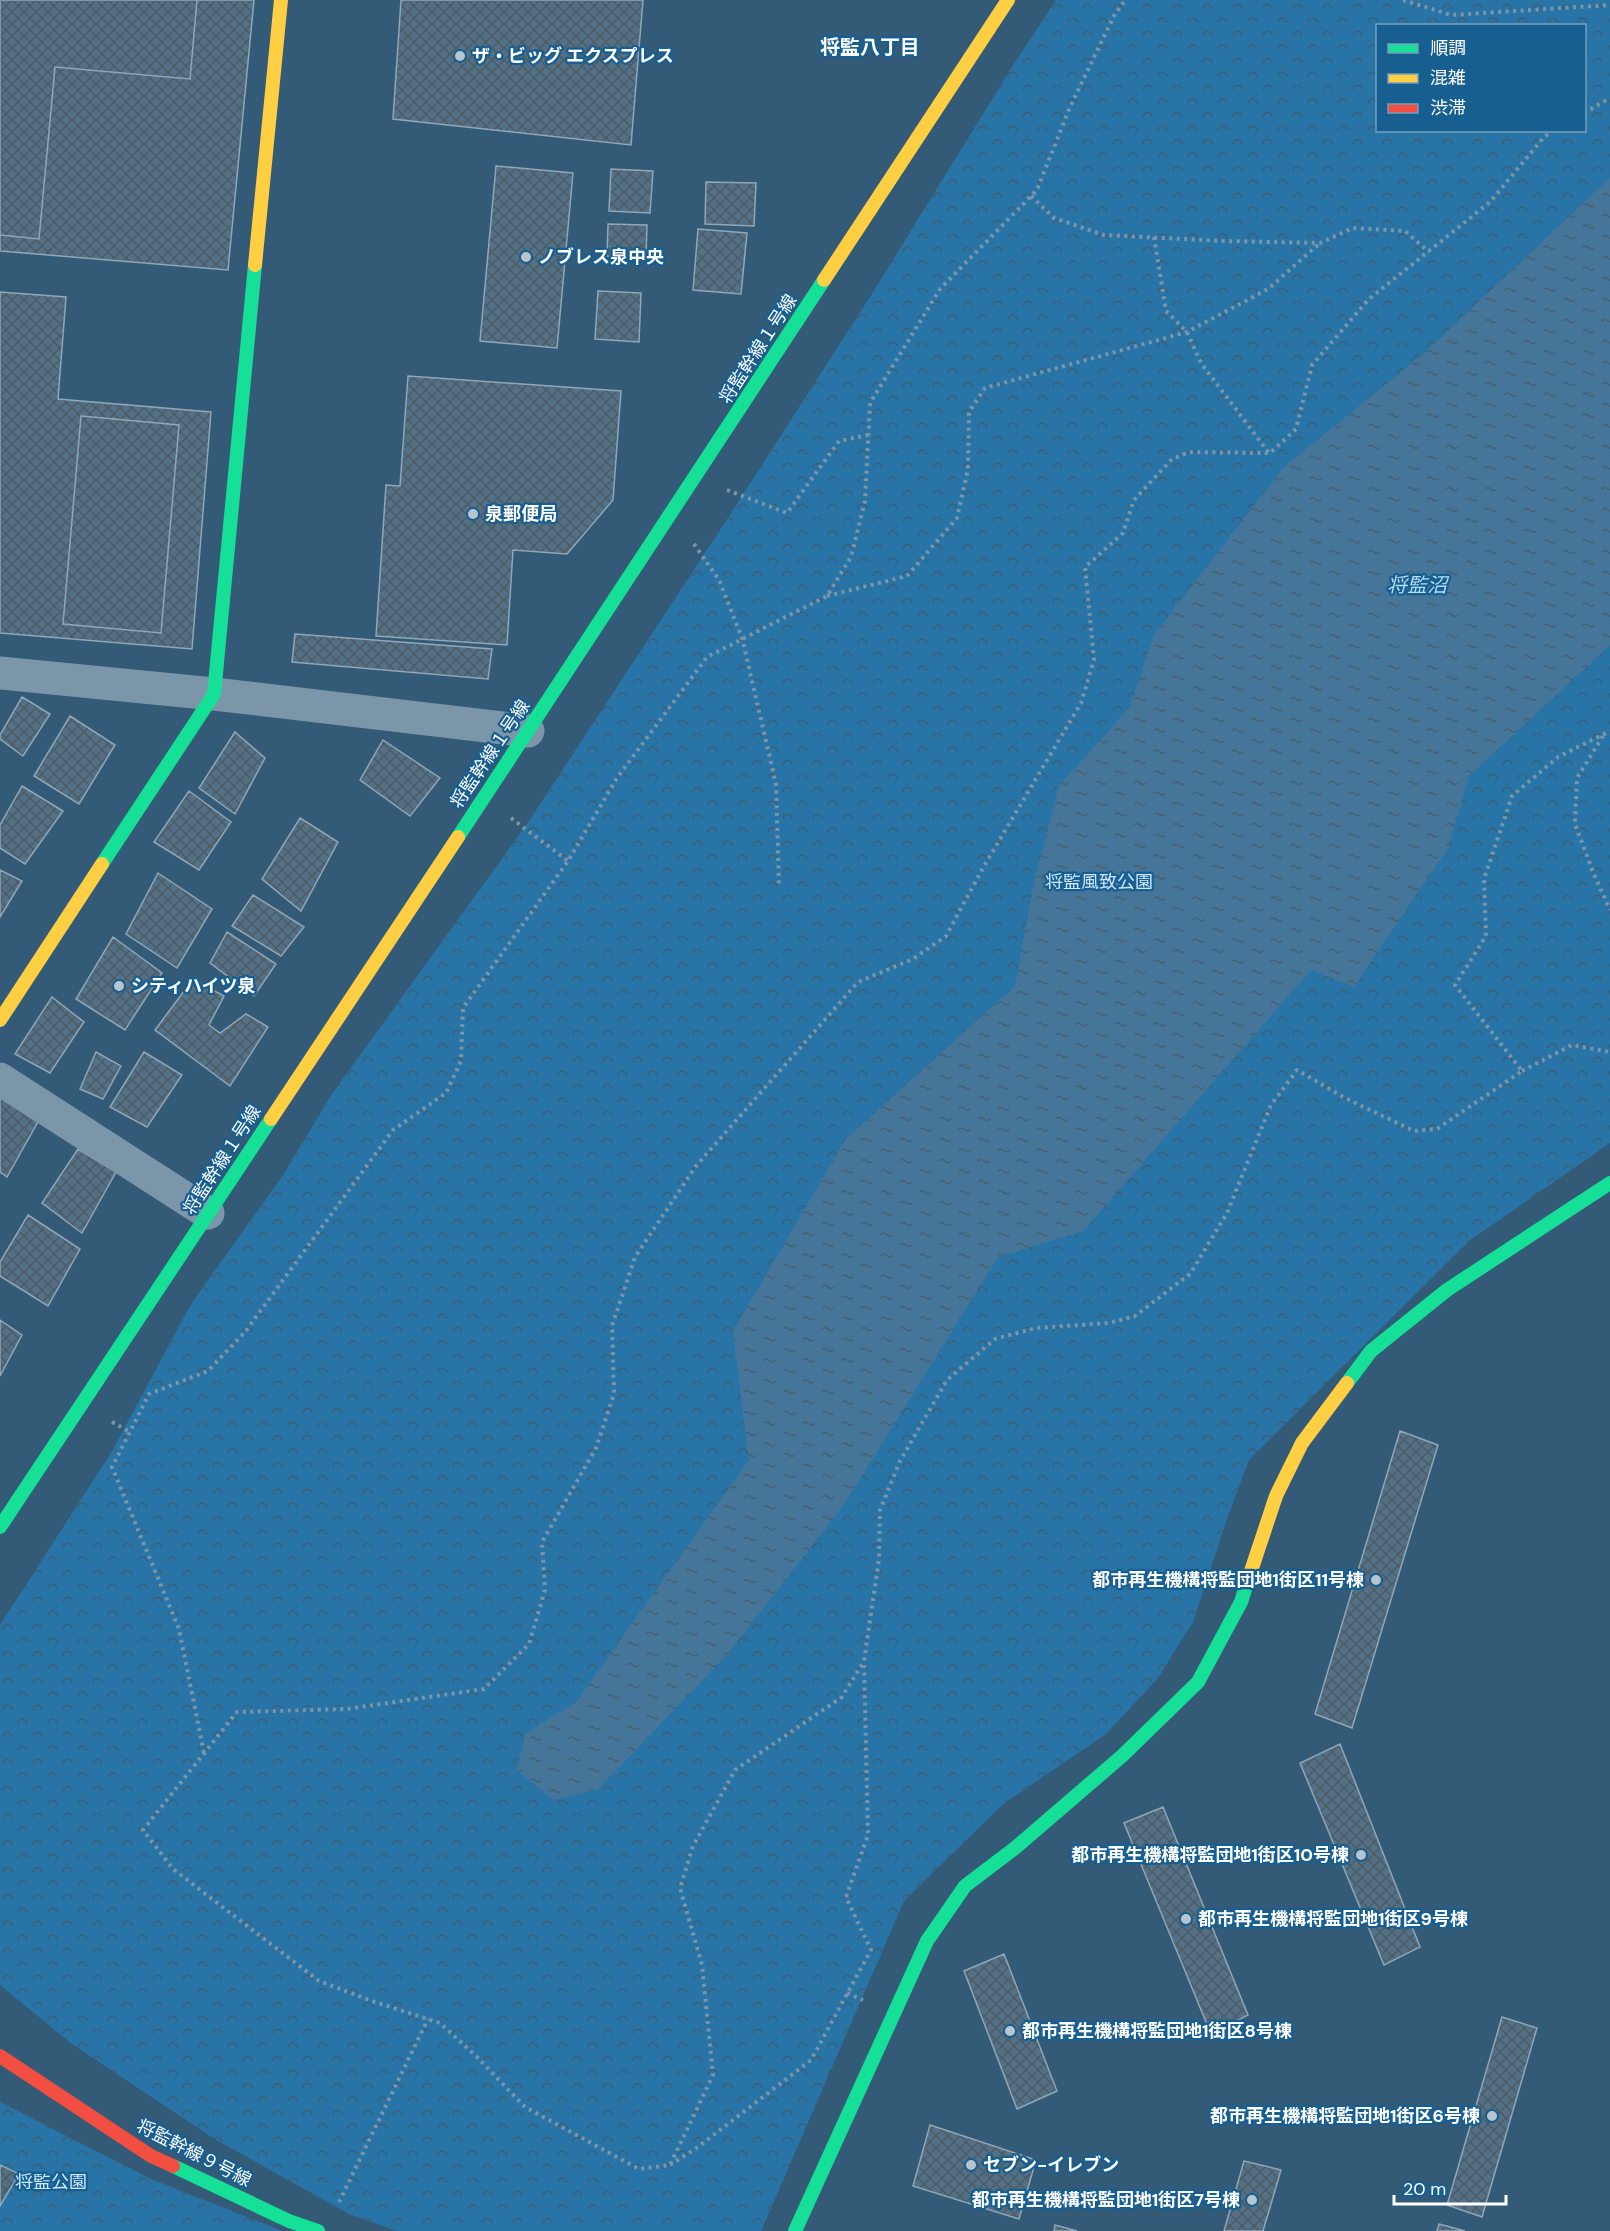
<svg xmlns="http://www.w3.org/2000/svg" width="1610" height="2231" viewBox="0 0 1610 2231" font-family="'DM Sans','Noto Sans JP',sans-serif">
	<defs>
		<pattern id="forest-crowns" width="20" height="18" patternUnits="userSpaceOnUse" patternTransform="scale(1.5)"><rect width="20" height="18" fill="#2974a6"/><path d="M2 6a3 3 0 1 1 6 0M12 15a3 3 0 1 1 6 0" fill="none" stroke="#3c5e74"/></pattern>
		<pattern id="water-ripples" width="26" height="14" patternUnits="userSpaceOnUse" patternTransform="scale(1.5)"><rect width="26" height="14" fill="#457699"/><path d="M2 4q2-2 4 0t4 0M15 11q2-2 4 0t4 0" fill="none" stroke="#495f6f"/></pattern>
		<pattern id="building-cross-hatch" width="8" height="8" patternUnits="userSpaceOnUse" patternTransform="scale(1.5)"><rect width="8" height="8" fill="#527186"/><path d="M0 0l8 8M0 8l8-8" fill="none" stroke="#4e5b63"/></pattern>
	</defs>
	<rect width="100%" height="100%" fill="#335a76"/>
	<path fill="url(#forest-crowns)" fill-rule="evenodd" d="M 1056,0 L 1610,0 L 1610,1143 L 1469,1241 L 1249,1460 L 1228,1516 L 1193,1622 L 1158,1678 L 1106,1734 L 1003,1804 L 904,1901 L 761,2231 L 397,2231 L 349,2214 L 213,2138 L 72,2044 L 0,1985 L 0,1625 L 111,1453 L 191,1304 L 283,1175 L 332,1094 L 527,824 L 722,527 L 870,297 L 1012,67 ZM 1378,26 L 1584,26 L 1584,130 L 1378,130 Z
		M 0,2102 L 149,2178 L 282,2231 L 0,2231 Z"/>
	<path fill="url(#water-ripples)" d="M 1610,178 L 1610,645 L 1469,776 L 1448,848 L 1354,987 L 1311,970 L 1083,1231 L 998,1257 L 845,1503 L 726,1656 L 598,1789 L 554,1800 L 517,1770 L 525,1734 L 576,1702 L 749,1460 L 733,1331 L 846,1139 L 1015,986 L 1034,883 L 1059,786 L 1130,707 L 1154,635 L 1283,468 L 1422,355 Z"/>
	<path fill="url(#building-cross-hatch)" stroke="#90a7b7" stroke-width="1.5" d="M 0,0 L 197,0 L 190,79 L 55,67 L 39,239 L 0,235 Z
		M 0,0 L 254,0 L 228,270 L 0,251 Z
		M 401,0 L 643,0 L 631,145 L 393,119 Z
		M 496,166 L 573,173 L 557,348 L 480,341 Z
		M 611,169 L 653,171 L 650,213 L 609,211 Z
		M 706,182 L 756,183 L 754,226 L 705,224 Z
		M 608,224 L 647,225 L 646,258 L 607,256 Z
		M 698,229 L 747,233 L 741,294 L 693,290 Z
		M 598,291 L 641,293 L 639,342 L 595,339 Z
		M 0,292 L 66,297 L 58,399 L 211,412 L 192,649 L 0,633 Z
		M 408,376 L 621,391 L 613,500 L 567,554 L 513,550 L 507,645 L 376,636 L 386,485 L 400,486 Z
		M 81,416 L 179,425 L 161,633 L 63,624 Z
		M 295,634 L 492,649 L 488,679 L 292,662 Z
		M 22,697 L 50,714 L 23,756 L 0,739 L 0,735 Z
		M 70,716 L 115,745 L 79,804 L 34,776 Z
		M 235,732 L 265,758 L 235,814 L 199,788 Z
		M 383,740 L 440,778 L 410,816 L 360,780 Z
		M 22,786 L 63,811 L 25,864 L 0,848 L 0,825 Z
		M 189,791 L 231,822 L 199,870 L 154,842 Z
		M 300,818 L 338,842 L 301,911 L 262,879 Z
		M 0,870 L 22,881 L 0,917 Z
		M 158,873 L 212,909 L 177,968 L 126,934 Z
		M 253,895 L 304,927 L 281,956 L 232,926 Z
		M 227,932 L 276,964 L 254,996 L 210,963 Z
		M 113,937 L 162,973 L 125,1030 L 76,999 Z
		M 193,979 L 224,996 L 209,1025 L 220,1033 L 246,1014 L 268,1027 L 230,1086 L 155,1030 Z
		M 52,997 L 84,1022 L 50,1073 L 15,1054 Z
		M 96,1052 L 121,1066 L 103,1099 L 80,1089 Z
		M 144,1052 L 182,1075 L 147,1127 L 110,1107 Z
		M 0,1094 L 39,1120 L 7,1177 L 0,1172 Z
		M 78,1149 L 116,1172 L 82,1233 L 42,1203 Z
		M 28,1215 L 80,1249 L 48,1306 L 0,1276 L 0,1262 Z
		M 0,1320 L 22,1335 L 0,1376 Z
		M 1400,1431 L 1438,1445 L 1352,1728 L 1315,1714 Z
		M 1340,1744 L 1420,1947 L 1384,1965 L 1300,1763 Z
		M 1163,1807 L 1248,2015 L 1211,2034 L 1124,1823 Z
		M 1004,1954 L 1057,2091 L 1017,2109 L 964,1971 Z
		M 1502,2017 L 1537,2028 L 1482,2217 L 1447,2205 Z
		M 930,2125 L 1036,2160 L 1019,2219 L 913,2186 Z
		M 1244,2161 L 1281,2170 L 1263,2231 L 1224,2231 Z
		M 0,2165 L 19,2174 L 0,2206 Z
		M 1439,2224 L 1465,2231 L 1437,2231 Z
		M 1055,2225 L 1077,2231 L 1054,2231 Z"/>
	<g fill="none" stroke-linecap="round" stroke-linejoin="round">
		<path stroke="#7b96a9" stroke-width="4" stroke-dasharray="3 4.5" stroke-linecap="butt" d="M 1403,0 L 1451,15 L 1610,5
			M 1584,113 L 1610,98
			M 1554,130 L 1544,137 L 1490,202 L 1369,299 L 1312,365 L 1296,429 L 1270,453 L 1189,452 L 1172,459 L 1134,500 L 1123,533 L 1085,567 L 1094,660 L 1081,703 L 984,866 L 946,936 L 913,959 L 858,982 L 696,1166 L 635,1257 L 612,1326 L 614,1394 L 596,1448 L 542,1542 L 545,1590 L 529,1644 L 484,1689 L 347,1709 L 237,1712 L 143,1830 L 173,1869 L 319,1981 L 372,2001 L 440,2023 L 477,2057 L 525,2107 L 639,2169 L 670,2165 L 713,2075 L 702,1965 L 680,1888 L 693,1846 L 735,1770 L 842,1697 L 864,1661 L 879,1559 L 880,1510 L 900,1461 L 947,1380 L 995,1339 L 1036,1328 L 1109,1323 L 1135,1316 L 1190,1274 L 1227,1213 L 1271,1105 L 1297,1070 L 1345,1098 L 1414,1131 L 1437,1129 L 1522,1071 L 1455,985 L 1486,936 L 1484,879 L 1512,796 L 1558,757 L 1610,731
			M 1031,196 L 1054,218 L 1104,235 L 1222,241 L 1320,243 L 1353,228 L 1405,231 L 1429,252
			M 1154,237 L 1166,311 L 1187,332 L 1201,363 L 1269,453
			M 727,490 L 787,513 L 839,441 L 868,435
			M 694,544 L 719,580 L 742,638 L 776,784 L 779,885
			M 827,596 L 907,576 L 957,518 L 968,469 L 969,412 L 985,388 L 1187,332 L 1268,289 L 1320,243
			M 1603,736 L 1577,778 L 1575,824 L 1593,872 L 1610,910
			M 511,818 L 568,861
			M 1522,1071 L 1572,1045 L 1610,1052
			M 112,1422 L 130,1432
			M 204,1753 L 179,1629 L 112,1467 L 149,1394 L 208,1371 L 245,1332 L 393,1130 L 446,1093 L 461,1061 L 463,1008 L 568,861 L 617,778 L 707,657 L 827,596 L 851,557 L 865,501 L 870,403 L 940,289 L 1037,190 L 1070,107 L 1114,16 L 1125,0
			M 847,1993 L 863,2000
			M 670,2165 L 698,2147 L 811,2060 L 871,1950 L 846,1897 L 868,1835 L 864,1662
			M 339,2202 L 428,2019"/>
		<path stroke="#7b96a9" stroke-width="33" d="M 0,673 L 214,694 L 528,731
			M 0,1079 L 208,1213"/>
		<path stroke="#16e098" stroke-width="14" d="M 458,837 L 824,280
			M 102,864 L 214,694 L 255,265
			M 1347,1383 L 1371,1351 L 1447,1290 L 1610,1183
			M 0,1527 L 271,1119
			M 173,2166 L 289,2221 L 318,2231
			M 795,2231 L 927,1941 L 965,1886 L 1015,1848 L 1122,1756 L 1198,1682 L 1241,1602 L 1249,1577"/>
		<path stroke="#ffcf43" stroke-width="14" d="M 255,265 L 281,0
			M 824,280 L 1008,0
			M 0,1020 L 102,864
			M 271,1119 L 458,837
			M 1249,1577 L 1276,1496 L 1302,1443 L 1347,1383"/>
		<path stroke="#f24e42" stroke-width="14" d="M 0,2056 L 151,2156 L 173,2166"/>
	</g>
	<g fill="#b8c5cf" stroke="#185f91" stroke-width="2">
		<circle cx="460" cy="56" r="6"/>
		<circle cx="526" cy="257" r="6"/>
		<circle cx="473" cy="514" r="6"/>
		<circle cx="119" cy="986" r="6"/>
		<circle cx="1376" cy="1580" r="6"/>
		<circle cx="1361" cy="1855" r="6"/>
		<circle cx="1186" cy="1919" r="6"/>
		<circle cx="1010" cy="2031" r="6"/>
		<circle cx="1492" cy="2116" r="6"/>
		<circle cx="971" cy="2165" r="6"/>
		<circle cx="1252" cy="2200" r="6"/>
	</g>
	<g text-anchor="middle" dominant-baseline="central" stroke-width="4.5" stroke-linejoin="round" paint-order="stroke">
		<g font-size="18" font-weight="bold" fill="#fff" stroke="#185f91" text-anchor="start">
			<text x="472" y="56">ザ・ビッグ エクスプレス</text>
			<text x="538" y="257">ノブレス泉中央</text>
			<text x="485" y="514">泉郵便局</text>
			<text x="131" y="986">シティハイツ泉</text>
			<text x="1364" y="1580" text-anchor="end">都市再生機構将監団地1街区11号棟</text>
			<text x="1349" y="1855" text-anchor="end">都市再生機構将監団地1街区10号棟</text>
			<text x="1198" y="1919">都市再生機構将監団地1街区9号棟</text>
			<text x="1022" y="2031">都市再生機構将監団地1街区8号棟</text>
			<text x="1480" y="2116" text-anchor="end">都市再生機構将監団地1街区6号棟</text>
			<text x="983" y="2165">セブン-イレブン</text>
			<text x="1240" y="2200" text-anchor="end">都市再生機構将監団地1街区7号棟</text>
		</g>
		<g font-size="18" fill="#fff" stroke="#185f91">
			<text transform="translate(758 349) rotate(-57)">将監幹線１号線</text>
			<text transform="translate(490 754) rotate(-56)">将監幹線１号線</text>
			<text transform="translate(222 1160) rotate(-57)">将監幹線１号線</text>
			<text transform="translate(194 2153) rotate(27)">将監幹線９号線</text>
		</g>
		<g font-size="18" fill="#cde9fb" stroke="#185f91">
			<text x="1099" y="882">将監風致公園</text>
			<text x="51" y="2182">将監公園</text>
		</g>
		<g font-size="20" font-weight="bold" fill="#fff" stroke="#185f91">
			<text x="870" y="47">将監八丁目</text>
		</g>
		<g font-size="20" font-style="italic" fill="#b3dcf6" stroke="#185f91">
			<text x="1417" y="585">将監沼</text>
		</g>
	</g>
	<rect x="1376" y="24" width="210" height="108" fill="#185f91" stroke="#749fbd" stroke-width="1.5"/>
	<rect x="1388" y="44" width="30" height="9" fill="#16e098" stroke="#749fbd" stroke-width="1.5"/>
	<text x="1430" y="54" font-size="18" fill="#ffffff">順調</text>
	<rect x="1388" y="74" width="30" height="9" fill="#ffcf43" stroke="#749fbd" stroke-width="1.5"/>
	<text x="1430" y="84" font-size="18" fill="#ffffff">混雑</text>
	<rect x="1388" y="104" width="30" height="9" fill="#f24e42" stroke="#749fbd" stroke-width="1.5"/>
	<text x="1430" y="114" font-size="18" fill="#ffffff">渋滞</text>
	<path d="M1394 2195v9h112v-9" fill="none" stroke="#ffffff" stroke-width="3"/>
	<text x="1403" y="2195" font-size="18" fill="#ffffff" stroke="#185f91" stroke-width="4.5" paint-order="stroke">20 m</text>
</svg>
